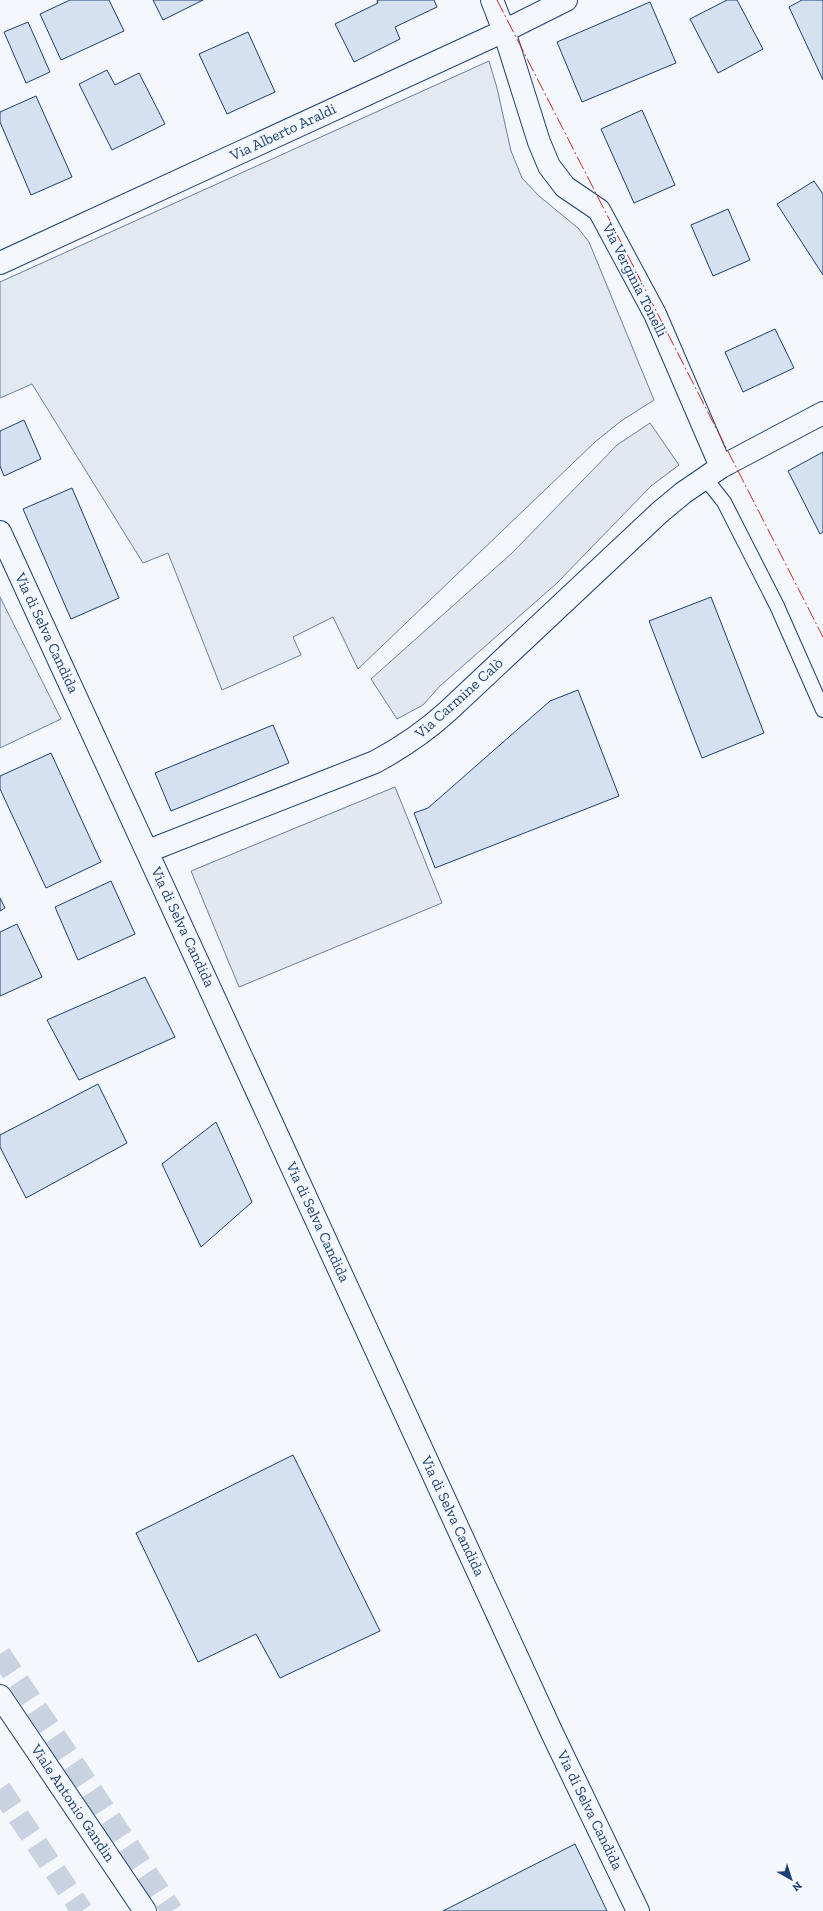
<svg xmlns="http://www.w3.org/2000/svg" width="823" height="1911" viewBox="0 0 823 1911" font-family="'Zilla Slab',serif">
	<rect width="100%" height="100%" fill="#f4f7fb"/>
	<path fill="#e3e9f0" stroke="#687fa3" d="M 489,61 L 497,88 L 511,151 L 522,178 L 539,196 L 578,228 L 589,242 L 654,400 L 621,421 L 595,442 L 358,669 L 333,617 L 293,637 L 301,655 L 222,690 L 168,553 L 143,563 L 32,384 L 0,398 L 0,282 Z
		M 0,597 L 61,719 L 0,748 Z"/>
	<path fill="#e3e8f0" stroke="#687fa3" d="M 650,423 L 679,465 L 651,486 L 557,583 L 440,686 L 423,705 L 397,719 L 371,679 L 512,553 L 617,445 Z
		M 395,787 L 442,903 L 239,987 L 191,871 Z"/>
	<path fill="#d5e0f0" stroke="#1d3f73" d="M 70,0 L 109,0 L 124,31 L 61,60 L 40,14 Z
		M 153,0 L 203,0 L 163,20 Z
		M 377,0 L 434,0 L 437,7 L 395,27 L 400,39 L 354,62 L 335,24 L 378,3 Z
		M 727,0 L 737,0 L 763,49 L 718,73 L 690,19 Z
		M 802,0 L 823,0 L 823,80 L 789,7 Z
		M 650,2 L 676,63 L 582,102 L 557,42 Z
		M 28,22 L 50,72 L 26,83 L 4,32 Z
		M 248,32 L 275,92 L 227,114 L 199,54 Z
		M 107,70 L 115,85 L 139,73 L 165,124 L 112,150 L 79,84 Z
		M 36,96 L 72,177 L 31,195 L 0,122 L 0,112 Z
		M 642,110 L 675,185 L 634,203 L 601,129 Z
		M 814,181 L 823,194 L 823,275 L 777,204 Z
		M 728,209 L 750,260 L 713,276 L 691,225 Z
		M 775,329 L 794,368 L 743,392 L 725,352 Z
		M 24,420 L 41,459 L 4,476 L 0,466 L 0,431 Z
		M 823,452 L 823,532 L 820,534 L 788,471 Z
		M 72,488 L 119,598 L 71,619 L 23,509 Z
		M 711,597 L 764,733 L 702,758 L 649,621 Z
		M 578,690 L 619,796 L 435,868 L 414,813 L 428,808 L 550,701 Z
		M 273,725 L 289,763 L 171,811 L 155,773 Z
		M 51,753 L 101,862 L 46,888 L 0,789 L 0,776 Z
		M 111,881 L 135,934 L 78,960 L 55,907 Z
		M 0,898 L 5,908 L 0,911 Z
		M 17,924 L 42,977 L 0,996 L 0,932 Z
		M 145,977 L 175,1037 L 79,1080 L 47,1020 Z
		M 98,1084 L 127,1143 L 26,1198 L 0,1147 L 0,1135 Z
		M 216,1122 L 252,1202 L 201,1247 L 162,1164 Z
		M 293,1455 L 380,1631 L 280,1678 L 256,1634 L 198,1662 L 136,1533 Z
		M 575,1844 L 607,1911 L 443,1911 Z"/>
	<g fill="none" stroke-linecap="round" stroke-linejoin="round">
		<path stroke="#c9d2e0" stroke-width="22" stroke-dasharray="22 11" stroke-linecap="butt" d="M 0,1654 L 172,1911
			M 0,1789 L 82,1911"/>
		<g stroke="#1d3f73" stroke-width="16">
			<path id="service" d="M 705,478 L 724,502 L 777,606 L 823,710"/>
		</g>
		<g stroke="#1d3f73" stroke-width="24">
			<path id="minor" d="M 492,0 L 504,31 L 539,142 L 549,166 L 565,187 L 599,210 L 655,314 L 721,467 L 823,413
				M 0,263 L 504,31 L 566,0
				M 148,851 L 375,762 C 401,748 425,732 448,711 L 659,513 L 683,493 L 721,467"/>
		</g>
		<g stroke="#1d3f73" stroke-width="24">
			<path id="tertiary" d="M 0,532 L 553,1735 L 638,1911
				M 0,1696 L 145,1911"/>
		</g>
		<use href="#service" stroke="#f4f7fb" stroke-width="14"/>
		<use href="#minor" stroke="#f4f7fb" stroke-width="22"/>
		<use href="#tertiary" stroke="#f4f7fb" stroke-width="22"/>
		<path stroke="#c62828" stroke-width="1" stroke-dasharray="14 3 2 3" stroke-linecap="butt" d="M 497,0 L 823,637"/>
	</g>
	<g text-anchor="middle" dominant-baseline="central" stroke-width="3" stroke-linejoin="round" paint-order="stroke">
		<g font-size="15" fill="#1d3f73" stroke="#f4f7fb">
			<text transform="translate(283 132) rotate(-25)">Via Alberto Araldi</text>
			<text transform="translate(635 280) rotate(63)">Via Verginia Tonelli</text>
			<text transform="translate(47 633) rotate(65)">Via di Selva Candida</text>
			<text transform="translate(459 698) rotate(-42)">Via Carmine Calò</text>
			<text transform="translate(183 927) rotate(65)">Via di Selva Candida</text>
			<text transform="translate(318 1222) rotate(65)">Via di Selva Candida</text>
			<text transform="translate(453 1516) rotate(65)">Via di Selva Candida</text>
			<text transform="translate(73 1803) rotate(56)">Viale Antonio Gandin</text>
			<text transform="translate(590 1810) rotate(64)">Via di Selva Candida</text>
		</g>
	</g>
	<g transform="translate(791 1879) rotate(141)" stroke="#f4f7fb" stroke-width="3" paint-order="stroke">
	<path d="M0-3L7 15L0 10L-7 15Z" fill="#1d3f73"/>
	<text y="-6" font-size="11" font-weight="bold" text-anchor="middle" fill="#1d3f73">N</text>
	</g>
</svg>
